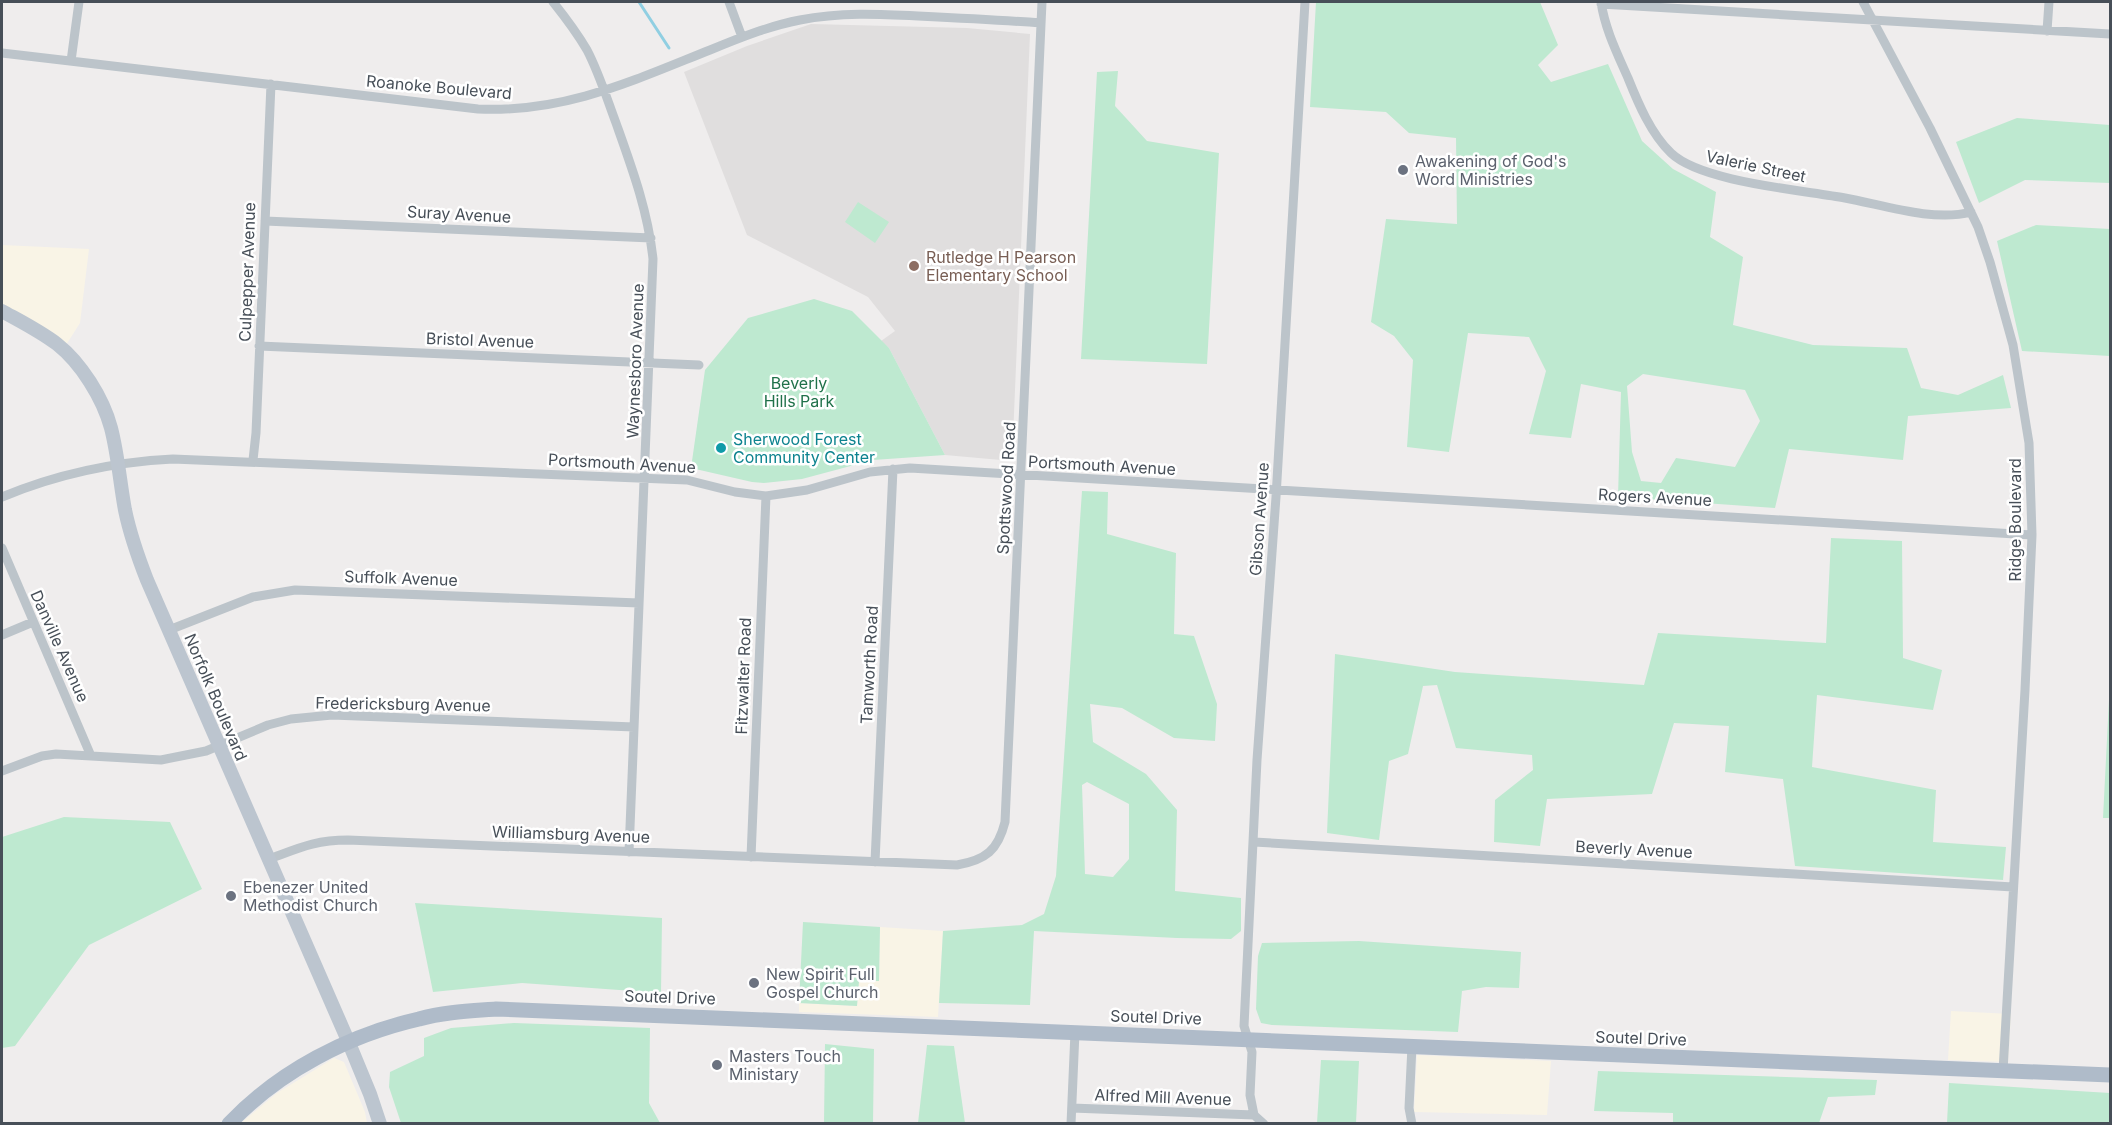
<svg xmlns="http://www.w3.org/2000/svg" width="2112" height="1125" viewBox="0 0 2112 1125" font-family="Inter,sans-serif">
	<rect width="100%" height="100%" fill="#efeded"/>
	<path fill="#f9f4e6" d="M 2,245 L 89,249 L 80,323 L 66,345 L 2,305 Z
		M 880,927 L 943,931 L 938,1017 L 799,1012 L 799,1003 L 857,1006 L 859,981 L 879,980 Z
		M 1951,1011 L 2011,1014 L 2008,1062 L 1948,1060 Z
		M 1417,1055 L 1551,1061 L 1547,1115 L 1414,1112 Z
		M 334,1058 L 344,1062 L 365,1112 L 367,1123 L 241,1123 L 277,1093 Z"/>
	<path fill="#e0dede" d="M 811,24 L 967,28 L 1030,34 L 1012,461 L 945,455 L 889,348 L 881,341 L 895,331 L 868,297 L 747,235 L 684,72 L 747,46 Z"/>
	<path fill="#bee9d0" fill-rule="evenodd" d="M 1316,2 L 1540,2 L 1558,45 L 1538,65 L 1551,82 L 1608,64 L 1642,141 L 1673,169 L 1716,192 L 1710,237 L 1743,257 L 1733,325 L 1813,345 L 1907,348 L 1921,388 L 1958,395 L 2003,375 L 2011,408 L 1908,416 L 1903,460 L 1789,449 L 1775,508 L 1618,497 L 1621,392 L 1581,384 L 1571,438 L 1529,434 L 1546,371 L 1529,337 L 1468,333 L 1449,452 L 1407,447 L 1413,360 L 1394,336 L 1371,322 L 1386,219 L 1457,224 L 1456,138 L 1409,133 L 1386,112 L 1310,107 ZM 1643,374 L 1745,390 L 1760,421 L 1735,467 L 1676,458 L 1661,483 L 1641,481 L 1632,452 L 1627,386 Z
		M 1118,71 L 1115,106 L 1147,141 L 1219,153 L 1207,364 L 1081,359 L 1097,72 Z
		M 2017,118 L 2110,125 L 2110,183 L 2025,180 L 1979,203 L 1956,142 Z
		M 858,202 L 889,222 L 875,243 L 845,222 Z
		M 2036,225 L 2110,229 L 2110,356 L 2022,351 L 1997,241 Z
		M 814,299 L 852,311 L 889,348 L 945,455 L 873,460 L 802,479 L 764,483 L 752,482 L 691,468 L 705,370 L 748,318 Z
		M 1082,491 L 1108,492 L 1107,534 L 1176,553 L 1174,634 L 1194,636 L 1217,704 L 1215,741 L 1174,738 L 1122,708 L 1090,704 L 1093,742 L 1146,774 L 1177,810 L 1175,891 L 1241,898 L 1241,931 L 1231,939 L 1177,938 L 1034,931 L 1030,1005 L 939,1003 L 943,931 L 1022,925 L 1044,914 L 1056,876 ZM 1087,782 L 1129,804 L 1129,859 L 1113,877 L 1085,874 L 1082,785 Z
		M 1831,538 L 1902,541 L 1903,658 L 1942,670 L 1933,710 L 1817,695 L 1812,767 L 1936,790 L 1933,842 L 2006,847 L 2003,880 L 1795,866 L 1783,779 L 1725,772 L 1729,726 L 1674,723 L 1652,794 L 1547,799 L 1540,846 L 1494,842 L 1495,800 L 1533,770 L 1532,755 L 1456,748 L 1437,685 L 1423,686 L 1408,754 L 1389,761 L 1379,840 L 1327,833 L 1335,654 L 1455,672 L 1644,685 L 1658,633 L 1826,643 Z
		M 2110,680 L 2110,818 L 2103,818 Z
		M 64,817 L 170,822 L 202,889 L 89,945 L 15,1046 L 2,1048 L 2,837 Z
		M 415,903 L 662,918 L 661,993 L 522,983 L 433,992 Z
		M 803,922 L 880,927 L 879,981 L 859,981 L 857,1006 L 799,1003 Z
		M 1359,941 L 1521,952 L 1519,988 L 1486,987 L 1462,991 L 1458,1032 L 1272,1025 L 1261,1023 L 1256,1009 L 1258,956 L 1262,943 Z
		M 514,1023 L 650,1028 L 649,1103 L 660,1123 L 401,1123 L 389,1087 L 390,1072 L 424,1056 L 424,1038 L 451,1028 Z
		M 825,1044 L 874,1049 L 873,1123 L 824,1123 Z
		M 927,1045 L 954,1046 L 965,1123 L 918,1123 Z
		M 1321,1060 L 1359,1061 L 1356,1123 L 1317,1123 Z
		M 1598,1071 L 1877,1080 L 1875,1095 L 1828,1097 L 1819,1123 L 1673,1124 L 1673,1113 L 1594,1111 Z
		M 1949,1083 L 2110,1093 L 2110,1123 L 1947,1123 Z"/>
	<g fill="none" stroke-linecap="round" stroke-linejoin="round">
		<path stroke="#90cfe2" stroke-width="3" d="M 639,2 L 669,48"/>
		<path stroke="#bcc4ca" stroke-width="9" d="M 553,2 C 565,17 577,33 587,50 C 599,73 607,99 616,123 C 632,168 648,211 653,259 L 629,852
			M 729,2 L 742,37
			M 1601,2 C 1605,29 1617,53 1628,78 C 1638,103 1651,134 1671,153 C 1701,182 1802,190 1845,198 C 1883,205 1933,222 1971,212
			M 1863,2 L 1930,128 L 1978,227 L 1990,262 L 2013,345 L 2029,443 L 2032,535 L 2025,690 L 2003,1071
			M 1601,4 L 2110,34
			M 2047,31 L 2049,2
			M 2,53 L 478,109 C 564,113 632,81 710,50 C 739,38 769,26 800,20 C 840,12 879,14 918,16 C 959,18 1000,20 1041,23
			M 71,61 L 79,2
			M 265,221 L 651,238
			M 259,346 L 699,365
			M 253,460 L 256,433 L 271,84
			M 2,497 C 57,474 114,462 173,459 L 687,480 L 735,492 L 766,496 L 807,490 L 870,472 L 910,468 L 2032,535
			M 2,548 L 91,756
			M 169,630 L 253,597 L 295,590 L 639,603
			M 2,635 L 33,622
			M 2,771 L 42,756 L 56,754 L 161,760 L 206,751 L 268,725 L 291,719 L 332,715 L 634,727
			M 1254,842 L 2013,887
			M 751,857 L 766,496
			M 269,859 C 299,848 315,840 348,840 L 957,865 C 986,860 998,850 1005,822 L 1042,2
			M 875,862 L 893,469
			M 1072,1108 L 1254,1115
			M 1071,1124 L 1075,1032
			M 1264,1124 L 1254,1115 L 1250,1095 L 1252,1052 L 1244,1026 L 1257,760 L 1276,497 L 1305,2
			M 1412,1124 L 1409,1108 L 1412,1046"/>
		<path stroke="#bcc5cf" stroke-width="14" d="M 2,311 C 20,321 40,331 57,344 C 81,363 103,398 111,428 C 118,455 120,483 125,510 C 130,534 138,557 147,580 L 349,1043 L 370,1094 L 380,1124"/>
		<path stroke="#afbbc9" stroke-width="15" d="M 229,1124 C 279,1071 349,1035 419,1019 C 444,1012 470,1011 496,1009 L 2110,1075"/>
	</g>
	<g fill="#6b7280" stroke="#fff" stroke-width="2">
		<circle cx="1403" cy="170" r="6"/>
		<circle cx="231" cy="896" r="6"/>
		<circle cx="754" cy="983" r="6"/>
		<circle cx="717" cy="1065" r="6"/>
	</g>
	<circle fill="#8d6e63" stroke="#fff" stroke-width="2" cx="914" cy="266" r="6"/>
	<circle fill="#0f9aa8" stroke="#fff" stroke-width="2" cx="721" cy="448" r="6"/>
	<g text-anchor="middle" dominant-baseline="central" stroke-width="5" stroke-linejoin="round" paint-order="stroke">
		<g font-size="16" fill="#474f58" stroke="#fff">
			<text transform="translate(439 87) rotate(5)">Roanoke Boulevard</text>
			<text transform="translate(1756 166) rotate(12)">Valerie Street</text>
			<text transform="translate(459 214) rotate(3)">Suray Avenue</text>
			<text transform="translate(247 272) rotate(-88)">Culpepper Avenue</text>
			<text transform="translate(480 340) rotate(2)">Bristol Avenue</text>
			<text transform="translate(635 361) rotate(-88)">Waynesboro Avenue</text>
			<text transform="translate(622 463) rotate(3)">Portsmouth Avenue</text>
			<text transform="translate(1102 465) rotate(3)">Portsmouth Avenue</text>
			<text transform="translate(1006 488) rotate(-87)">Spottswood Road</text>
			<text transform="translate(1655 497) rotate(3)">Rogers Avenue</text>
			<text transform="translate(1259 519) rotate(-86)">Gibson Avenue</text>
			<text transform="translate(2015 520) rotate(-90)">Ridge Boulevard</text>
			<text transform="translate(401 578) rotate(2)">Suffolk Avenue</text>
			<text transform="translate(60 646) rotate(66)">Danville Avenue</text>
			<text transform="translate(869 665) rotate(-87)">Tamworth Road</text>
			<text transform="translate(743 676) rotate(-88)">Fitzwalter Road</text>
			<text transform="translate(216 697) rotate(67)">Norfolk Boulevard</text>
			<text transform="translate(403 704) rotate(1)">Fredericksburg Avenue</text>
			<text transform="translate(571 834) rotate(2)">Williamsburg Avenue</text>
			<text transform="translate(1634 849) rotate(3)">Beverly Avenue</text>
			<text transform="translate(670 997) rotate(2)">Soutel Drive</text>
			<text transform="translate(1156 1017) rotate(2)">Soutel Drive</text>
			<text transform="translate(1641 1038) rotate(2)">Soutel Drive</text>
			<text transform="translate(1163 1097) rotate(2)">Alfred Mill Avenue</text>
		</g>
		<g font-size="16" fill="#5b616d" stroke="#fff" text-anchor="start">
			<text x="1415" y="161">Awakening of God's<tspan x="1415" dy="18">Word Ministries</tspan></text>
			<text x="243" y="887">Ebenezer United<tspan x="243" dy="18">Methodist Church</tspan></text>
			<text x="766" y="974">New Spirit Full<tspan x="766" dy="18">Gospel Church</tspan></text>
			<text x="729" y="1056">Masters Touch<tspan x="729" dy="18">Ministary</tspan></text>
		</g>
		<g font-size="16" fill="#785e54" stroke="#fff" text-anchor="start">
			<text x="926" y="257">Rutledge H Pearson<tspan x="926" dy="18">Elementary School</tspan></text>
		</g>
		<g font-size="16" fill="#20714a" stroke="#fff">
			<text x="799" y="383">Beverly<tspan x="799" dy="18">Hills Park</tspan></text>
		</g>
		<g font-size="16" fill="#0d838f" stroke="#fff" text-anchor="start">
			<text x="733" y="439">Sherwood Forest<tspan x="733" dy="18">Community Center</tspan></text>
		</g>
	</g>
	<rect width="2112" height="1125" fill="none" stroke="#474f58" stroke-width="6"/>
</svg>
